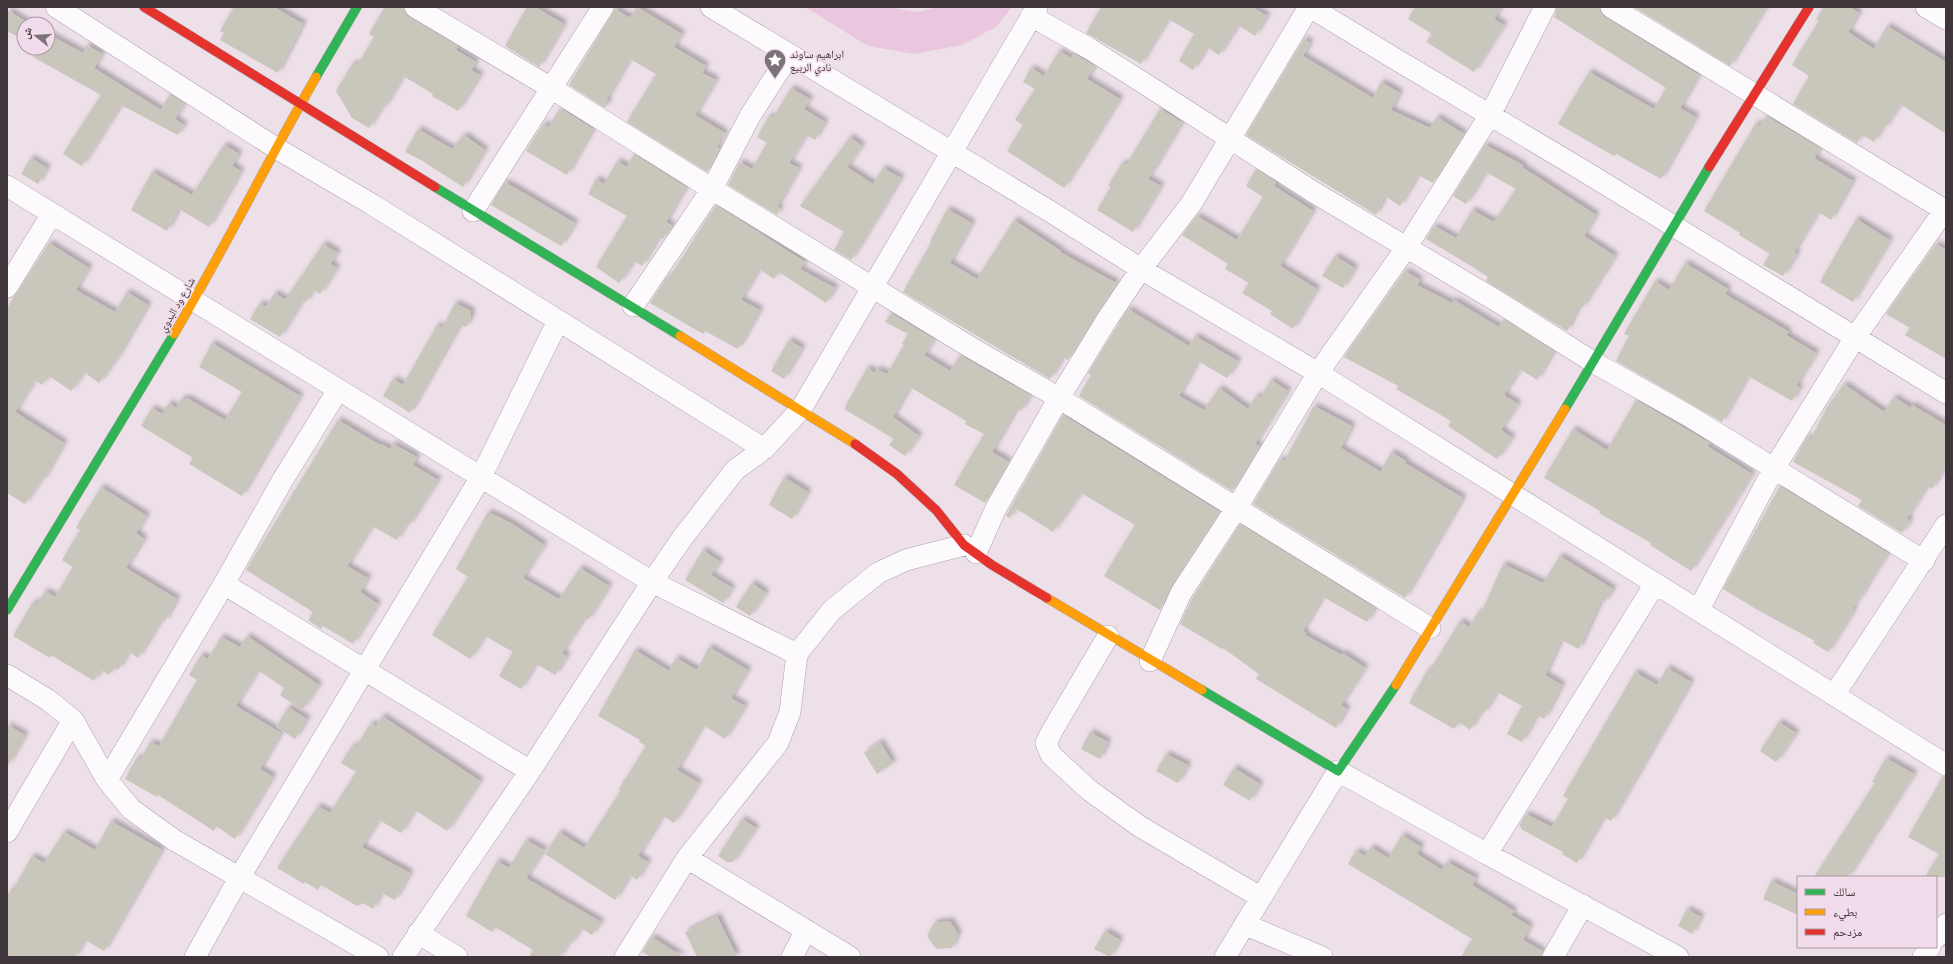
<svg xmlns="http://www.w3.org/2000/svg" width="1953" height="964" viewBox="0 0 1953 964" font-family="'Roboto Condensed','Noto Naskh Arabic',sans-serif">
	<defs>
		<filter id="shadow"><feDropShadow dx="3.5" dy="-3.5" stdDeviation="2" flood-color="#0004"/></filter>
	</defs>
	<rect width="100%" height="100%" fill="#ede0e9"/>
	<path fill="#eac7de" d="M 805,7 L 889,7 L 917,12 L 938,7 L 1012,7 L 996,27 L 962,45 L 914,54 L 868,46 Z"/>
	<path fill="#c9c6bb" filter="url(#shadow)" d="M 234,7 L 274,7 L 303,24 L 278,73 L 220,40 L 224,33 L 220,31 Z
		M 385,7 L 403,8 L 409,17 L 458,46 L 456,50 L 476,62 L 471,70 L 480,75 L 458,111 L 432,96 L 433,94 L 403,76 L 384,108 L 382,107 L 369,128 L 352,118 L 336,91 L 353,63 L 357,66 L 374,37 L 369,34 Z
		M 527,7 L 535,7 L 564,24 L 539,67 L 505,46 Z
		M 637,7 L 682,34 L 674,47 L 706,66 L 702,73 L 716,80 L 695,115 L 725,133 L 717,147 L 719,149 L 707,172 L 627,122 L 656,74 L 630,59 L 606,100 L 609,102 L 605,108 L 569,85 L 615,9 L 630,18 Z
		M 1101,7 L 1252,7 L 1267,16 L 1255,36 L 1238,25 L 1219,55 L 1207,47 L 1193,70 L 1179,61 L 1194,34 L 1168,19 L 1141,64 L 1086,33 Z
		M 1415,7 L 1501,7 L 1494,19 L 1504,25 L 1474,72 L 1426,42 L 1432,34 L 1408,19 Z
		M 1557,7 L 1599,7 L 1601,13 L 1605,17 L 1699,75 L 1680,108 L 1696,117 L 1661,179 L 1616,154 L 1614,156 L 1558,124 L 1589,72 L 1654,109 L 1666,88 L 1554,17 Z
		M 1634,7 L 1766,7 L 1730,66 Z
		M 1824,7 L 1850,7 L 1859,13 L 1848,32 L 1874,49 L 1887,26 L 1946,62 L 1946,134 L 1900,104 L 1885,128 L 1883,127 L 1874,142 L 1862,135 L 1857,143 L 1793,104 L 1809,76 L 1792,65 L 1819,21 L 1816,19 Z
		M 7,10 L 30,24 L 24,24 L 24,40 L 7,31 Z
		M 48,34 L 83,53 L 87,45 L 102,54 L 94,68 L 161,110 L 170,94 L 184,103 L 175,119 L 184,125 L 178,135 L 121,105 L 82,166 L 63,154 L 101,95 L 33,57 L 37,48 L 48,48 Z
		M 1304,39 L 1310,43 L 1303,56 L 1373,98 L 1381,82 L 1400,93 L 1391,110 L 1430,128 L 1437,117 L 1464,134 L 1433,183 L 1418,175 L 1400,206 L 1385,196 L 1376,215 L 1246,135 Z
		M 1059,51 L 1071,58 L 1074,54 L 1095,66 L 1087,79 L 1120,99 L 1064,188 L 1007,151 L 1023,125 L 1015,120 L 1035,89 L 1023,82 L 1031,68 L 1044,76 Z
		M 791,88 L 810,99 L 804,109 L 825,122 L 815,140 L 806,135 L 789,163 L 799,168 L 777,207 L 780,209 L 777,215 L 728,185 L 740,162 L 752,169 L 767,143 L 757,137 L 769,116 L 773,118 Z
		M 560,108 L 593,129 L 567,175 L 526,151 L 542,126 L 544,124 L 549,127 Z
		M 1160,109 L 1182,122 L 1148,179 L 1161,186 L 1133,232 L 1097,210 L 1111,187 L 1108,186 L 1122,163 L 1126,165 Z
		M 1766,116 L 1820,148 L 1814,158 L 1853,181 L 1831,220 L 1818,212 L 1794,252 L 1797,254 L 1783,276 L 1763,265 L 1770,254 L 1739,235 L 1740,233 L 1704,211 L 1756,123 L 1760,126 Z
		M 418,129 L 452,149 L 464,135 L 485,150 L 463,187 L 421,160 L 405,152 Z
		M 850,137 L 862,146 L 847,167 L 873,184 L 883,168 L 901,178 L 851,260 L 834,250 L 844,232 L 800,206 Z
		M 224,145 L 239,154 L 232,166 L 241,171 L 209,227 L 179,209 L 167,231 L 131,210 L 152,172 L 192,195 Z
		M 1485,145 L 1523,165 L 1522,167 L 1596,215 L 1584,236 L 1615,256 L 1582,308 L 1579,306 L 1567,331 L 1486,281 L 1488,277 L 1471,266 L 1426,239 L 1434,226 L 1456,238 L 1472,210 L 1494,222 L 1516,189 L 1486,172 L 1466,204 L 1453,196 Z
		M 634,154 L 686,187 L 666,222 L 672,226 L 663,239 L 659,237 L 642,266 L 634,261 L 619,283 L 596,267 L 627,216 L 588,194 L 596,179 L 604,184 L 617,161 L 627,167 Z
		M 31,158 L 47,168 L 38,184 L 21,174 Z
		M 1256,169 L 1276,182 L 1274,186 L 1313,211 L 1280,266 L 1317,289 L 1293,329 L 1270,314 L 1272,311 L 1242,293 L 1249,283 L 1225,269 L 1228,264 L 1182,235 L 1197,216 L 1237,240 L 1263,197 L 1246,186 Z
		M 505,182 L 575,223 L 561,246 L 491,205 Z
		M 716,205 L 805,262 L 800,269 L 835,288 L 826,303 L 779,272 L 774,279 L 759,269 L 741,300 L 760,310 L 738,349 L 705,331 L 703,334 L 650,303 L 667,277 L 669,278 Z
		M 947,209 L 972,223 L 950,263 L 977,279 L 1014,220 L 1061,251 L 1060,252 L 1116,283 L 1068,360 L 1063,357 L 1050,379 L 903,292 L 931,243 L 930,242 Z
		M 1856,219 L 1890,240 L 1853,302 L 1820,282 Z
		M 49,243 L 89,268 L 76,290 L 115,312 L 127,292 L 148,305 L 119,355 L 99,383 L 84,372 L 71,391 L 49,376 L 42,385 L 35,380 L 15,412 L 64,443 L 43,480 L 41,480 L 25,504 L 7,493 L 7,308 Z
		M 323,244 L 338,253 L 330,264 L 337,268 L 320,294 L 314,290 L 305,303 L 302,301 L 280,337 L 250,319 L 260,303 L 266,307 L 275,293 L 285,300 Z
		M 1936,244 L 1946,250 L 1946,359 L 1905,335 L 1910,328 L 1886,314 Z
		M 1335,256 L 1355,268 L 1343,288 L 1322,276 Z
		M 1685,263 L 1728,289 L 1725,294 L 1789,332 L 1786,335 L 1816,353 L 1796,386 L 1800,388 L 1792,401 L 1748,376 L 1722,422 L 1616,361 L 1629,336 L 1624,334 L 1655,281 L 1669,290 Z
		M 1405,271 L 1420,280 L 1417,285 L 1452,303 L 1454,300 L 1499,327 L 1504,319 L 1554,351 L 1537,380 L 1520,369 L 1504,395 L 1518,404 L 1501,430 L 1512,438 L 1497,459 L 1448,426 L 1451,421 L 1396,389 L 1398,386 L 1344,357 Z
		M 455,303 L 471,311 L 471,318 L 466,327 L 460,325 L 410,413 L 383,396 L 393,379 L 403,385 L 437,325 L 442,328 Z
		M 1128,309 L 1189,346 L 1195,336 L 1238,361 L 1227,378 L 1198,361 L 1179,396 L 1204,410 L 1219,388 L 1248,409 L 1256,396 L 1260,398 L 1271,380 L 1288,391 L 1255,444 L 1260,446 L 1232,491 L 1079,396 L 1091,375 L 1088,373 Z
		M 891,313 L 934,339 L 924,355 L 950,371 L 960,355 L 1030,395 L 1021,411 L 1017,408 L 992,452 L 1009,462 L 985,503 L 954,485 L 984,434 L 965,424 L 966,421 L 910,387 L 893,417 L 919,436 L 905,456 L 889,445 L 894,439 L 844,409 L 867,368 L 875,373 L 877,369 L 887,374 L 904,345 L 902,344 L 908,334 L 885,322 Z
		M 789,340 L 802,348 L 784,379 L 771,371 Z
		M 212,343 L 300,396 L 242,496 L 189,464 L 193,458 L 141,426 L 152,408 L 162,414 L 169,403 L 176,408 L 182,398 L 186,400 L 187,398 L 225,420 L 242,392 L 199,367 Z
		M 1844,384 L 1884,412 L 1894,397 L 1911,408 L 1912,405 L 1946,425 L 1946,465 L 1932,489 L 1927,486 L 1907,518 L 1910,521 L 1902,533 L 1858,506 L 1862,500 L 1793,462 L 1807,437 L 1811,439 L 1827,407 Z
		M 1636,400 L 1710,443 L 1707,446 L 1752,474 L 1691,571 L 1650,545 L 1651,543 L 1599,513 L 1600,511 L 1544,478 L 1573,429 L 1607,450 Z
		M 1314,406 L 1352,426 L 1341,448 L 1381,472 L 1391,452 L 1406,461 L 1405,463 L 1463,498 L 1405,598 L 1253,504 L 1280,459 L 1284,462 Z
		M 1063,415 L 1220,512 L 1171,586 L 1160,610 L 1104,576 L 1135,525 L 1081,493 L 1053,532 L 1015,508 L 1010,518 L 1006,516 Z
		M 338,420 L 380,445 L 381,444 L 390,449 L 393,444 L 417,457 L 413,465 L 438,480 L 409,525 L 407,523 L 397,540 L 372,526 L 347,566 L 368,578 L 360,592 L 378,604 L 353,644 L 323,626 L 321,629 L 308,620 L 313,612 L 246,570 Z
		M 784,477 L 808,492 L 792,519 L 769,505 Z
		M 1780,486 L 1888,553 L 1866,587 L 1867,587 L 1852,609 L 1854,610 L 1828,652 L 1813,643 L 1815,641 L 1756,609 L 1723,589 Z
		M 101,487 L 147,516 L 136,533 L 144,539 L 126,568 L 177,599 L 165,621 L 162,619 L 138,658 L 129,652 L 118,670 L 114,667 L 109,675 L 101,670 L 94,681 L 51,655 L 50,658 L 13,636 L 33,602 L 37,604 L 45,591 L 55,597 L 73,567 L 62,560 L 80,530 L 76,528 Z
		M 488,512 L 511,523 L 544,545 L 523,578 L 559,599 L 580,568 L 609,586 L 588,620 L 585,617 L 562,653 L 567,656 L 555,675 L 538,665 L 535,665 L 521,689 L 499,676 L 513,652 L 485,636 L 470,659 L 432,635 L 468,577 L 456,569 Z
		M 1240,524 L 1375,608 L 1367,622 L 1323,597 L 1303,631 L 1306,633 L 1305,635 L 1342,655 L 1343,653 L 1365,668 L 1341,705 L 1347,709 L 1336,728 L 1256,679 L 1259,674 L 1223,648 L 1222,649 L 1180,624 L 1192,599 Z
		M 703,550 L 720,562 L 711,575 L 732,588 L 723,603 L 685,580 Z
		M 1560,556 L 1613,589 L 1605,602 L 1601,600 L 1579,649 L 1561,640 L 1545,675 L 1562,685 L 1544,719 L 1537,715 L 1522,742 L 1507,734 L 1522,706 L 1497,692 L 1484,713 L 1481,712 L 1470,730 L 1459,722 L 1454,729 L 1409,703 L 1428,669 L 1430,670 L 1460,621 L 1469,627 L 1479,611 L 1481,613 L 1503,564 L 1543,583 Z
		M 752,583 L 766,593 L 750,616 L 736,607 Z
		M 247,636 L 319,685 L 302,710 L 280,695 L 284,688 L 258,670 L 236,706 L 281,733 L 260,769 L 273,777 L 235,839 L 216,826 L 214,831 L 158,795 L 157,797 L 125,779 L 137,757 L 141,760 L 150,742 L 159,746 L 197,680 L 189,675 L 201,655 L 208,659 L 221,637 L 240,647 Z
		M 709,647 L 748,670 L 731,698 L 745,706 L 725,739 L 703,725 L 677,770 L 699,783 L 674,823 L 663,816 L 638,856 L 648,862 L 637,880 L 630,875 L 615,900 L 545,854 L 559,832 L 584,848 L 621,790 L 619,789 L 646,746 L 639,742 L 640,740 L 598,716 L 635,650 L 669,671 L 676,658 L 697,670 Z
		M 1667,668 L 1691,682 L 1611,821 L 1604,817 L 1577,863 L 1562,854 L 1563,852 L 1521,829 L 1521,827 L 1519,826 L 1526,814 L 1552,827 L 1568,799 L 1563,796 L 1635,672 L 1657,685 Z
		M 288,707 L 307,719 L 295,739 L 276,727 Z
		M 382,716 L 480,781 L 447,831 L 415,810 L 401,833 L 379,820 L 362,847 L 410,873 L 395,900 L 381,893 L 373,909 L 363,903 L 357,906 L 321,885 L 318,890 L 305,882 L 304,884 L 277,868 L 318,806 L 330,813 L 356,772 L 341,763 L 352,746 L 355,748 L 371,723 L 376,726 Z
		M 1779,722 L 1796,733 L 1776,762 L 1760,751 Z
		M 7,725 L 25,735 L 7,767 Z
		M 1090,732 L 1108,742 L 1100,759 L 1081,749 Z
		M 880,742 L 893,763 L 877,774 L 864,753 Z
		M 1166,754 L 1188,765 L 1178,783 L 1156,771 Z
		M 1886,758 L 1914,774 L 1848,877 L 1814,877 L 1875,783 L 1872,782 Z
		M 1234,768 L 1260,784 L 1250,801 L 1223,785 Z
		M 1943,776 L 1946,777 L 1946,877 L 1925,877 L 1939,854 L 1908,837 Z
		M 742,819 L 756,828 L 733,862 L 727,862 L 718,856 Z
		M 111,821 L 162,850 L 104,951 L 85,940 L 75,957 L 7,957 L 7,896 L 13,887 L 14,888 L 32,856 L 44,863 L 64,832 L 95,850 Z
		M 1402,835 L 1421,847 L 1417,854 L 1442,870 L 1447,862 L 1476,878 L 1472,885 L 1514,911 L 1511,915 L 1530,926 L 1523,940 L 1542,951 L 1541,957 L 1461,957 L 1472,939 L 1348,864 L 1356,851 L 1365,856 L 1371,847 L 1388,858 Z
		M 526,840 L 544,850 L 526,878 L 601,922 L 592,935 L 581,928 L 571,944 L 568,943 L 560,957 L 529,957 L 533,950 L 495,927 L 492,932 L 466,916 L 497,861 L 509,868 Z
		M 1771,881 L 1798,894 L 1798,915 L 1763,899 Z
		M 1687,909 L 1701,917 L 1692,934 L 1678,926 Z
		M 717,916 L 737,957 L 697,957 L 685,932 Z
		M 950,921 L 958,934 L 952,948 L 936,949 L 927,936 L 934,923 Z
		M 1105,931 L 1120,940 L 1110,957 L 1094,949 Z
		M 652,937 L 683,957 L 651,957 L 642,952 Z"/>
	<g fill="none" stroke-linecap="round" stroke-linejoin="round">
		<g stroke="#ada3a9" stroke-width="22">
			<path id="street" d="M 56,7 L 276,148 L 373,205 L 764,449
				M 415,7 L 551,88 L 712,189 L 970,347 L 1059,398 L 1430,628
				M 711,7 L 1051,212 L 1141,269 L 1318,373 L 1946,765
				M 1310,7 L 1397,60 L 1579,168 L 1946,393
				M 1611,7 L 1946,211
				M 1926,7 L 1946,19
				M 1031,16 L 1090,49 L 1142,82 L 1315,193 L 1500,303 L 1593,362 L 1689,416 L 1924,561
				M 7,186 L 652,582 L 797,654
				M 473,211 L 603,7
				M 7,287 L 52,214
				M 633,306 L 712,189 L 750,116 L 789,55
				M 976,553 L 996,508 L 1059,398 L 1108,318 L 1141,269 L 1191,204 L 1309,7
				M 224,584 L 530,771
				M 1699,609 L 1773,470 L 1856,336 L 1946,208
				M 1108,636 L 1052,731 L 1046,743 L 1051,755 L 1089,790 L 1139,826 L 1260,897
				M 1150,661 L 1181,593 L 1237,507 L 1318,373 L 1406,248 L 1490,115 L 1545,7
				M 7,675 L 48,700 L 73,720 L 107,780 L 131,809 L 174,840 L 378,957
				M 1834,695 L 1946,525
				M 107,780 L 224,584 L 282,481 L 338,390
				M 7,832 L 73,720
				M 1487,854 L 1678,957
				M 687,858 L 850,957
				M 1246,925 L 1322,957
				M 418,933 L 457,957
				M 1936,938 L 1946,924
				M 195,957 L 239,878 L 481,477 L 558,321
				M 403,957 L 530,771 L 652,582 L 683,537 L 735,470 L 764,449 L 801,409 L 1037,7
				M 625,957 L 687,858 L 778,743 L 790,712 L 797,654 L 832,610 L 878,573 L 906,560 L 964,545
				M 792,957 L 806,930
				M 1225,957 L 1338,771 L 1487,854 L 1655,584
				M 1553,957 L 1583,905
				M 1923,957 L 1930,947"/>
		</g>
		<g stroke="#ada3a9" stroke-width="10">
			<path id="fast" d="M 316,77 L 357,7
				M 435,187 L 680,336
				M 1565,409 L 1709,167
				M 7,610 L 174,334
				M 1202,690 L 1338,771 L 1396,685"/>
		</g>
		<g stroke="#ada3a9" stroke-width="10">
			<path id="slow" d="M 174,334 C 224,250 267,162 316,77
				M 680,336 L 855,444
				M 1047,598 L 1202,690
				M 1396,685 L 1565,409"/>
		</g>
		<g stroke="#ada3a9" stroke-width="10">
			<path id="jam" d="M 144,7 L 435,187
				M 1709,167 L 1809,7
				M 855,444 L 897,474 L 936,510 L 964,545 L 992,565 L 1047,598"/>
		</g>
		<use href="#street" stroke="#fcfafc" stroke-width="21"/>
		<use href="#fast" stroke="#30b455" stroke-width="9"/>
		<use href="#slow" stroke="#ff9f0a" stroke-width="9"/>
		<use href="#jam" stroke="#e5322d" stroke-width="9"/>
	</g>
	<defs>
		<g id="sight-pin" transform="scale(1.15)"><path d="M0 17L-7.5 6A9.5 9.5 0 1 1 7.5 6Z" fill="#7c7279" stroke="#f2dbea"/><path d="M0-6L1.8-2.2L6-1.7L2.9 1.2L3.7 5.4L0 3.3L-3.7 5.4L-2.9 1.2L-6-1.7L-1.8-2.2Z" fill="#fff"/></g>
	</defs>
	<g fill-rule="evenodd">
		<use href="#sight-pin" x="775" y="60"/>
	</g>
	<g text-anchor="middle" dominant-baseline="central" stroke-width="3" stroke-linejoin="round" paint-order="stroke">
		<g font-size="11" fill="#3f363c" stroke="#f2dbea" text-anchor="start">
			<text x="790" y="54">ابراهيم ساوند<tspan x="790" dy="13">نادي الربيع</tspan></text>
		</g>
		<g font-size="11" fill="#3f363c" stroke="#f2dbea">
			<text transform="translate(177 305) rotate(-60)">شارع ود البدوي</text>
		</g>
	</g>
	<rect width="1953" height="964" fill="none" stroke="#3f363c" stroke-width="16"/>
	<rect x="1797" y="876" width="140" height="72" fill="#f2dbea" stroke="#aa99a4"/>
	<rect x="1805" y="889" width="20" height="6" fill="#30b455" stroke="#aa99a4"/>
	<text x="1833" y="896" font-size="12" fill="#3f363c">سالك</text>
	<rect x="1805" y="909" width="20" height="6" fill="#ff9f0a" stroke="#aa99a4"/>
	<text x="1833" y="916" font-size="12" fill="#3f363c">بطيء</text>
	<rect x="1805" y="929" width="20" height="6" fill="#e5322d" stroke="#aa99a4"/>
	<text x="1833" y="936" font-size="12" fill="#3f363c">مزدحم</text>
	<g transform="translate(36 36) rotate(287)"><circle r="19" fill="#f2dbea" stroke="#aa99a4"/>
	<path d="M0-3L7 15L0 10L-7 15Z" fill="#7c7279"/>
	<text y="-6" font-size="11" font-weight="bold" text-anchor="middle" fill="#3f363c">ش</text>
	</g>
</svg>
